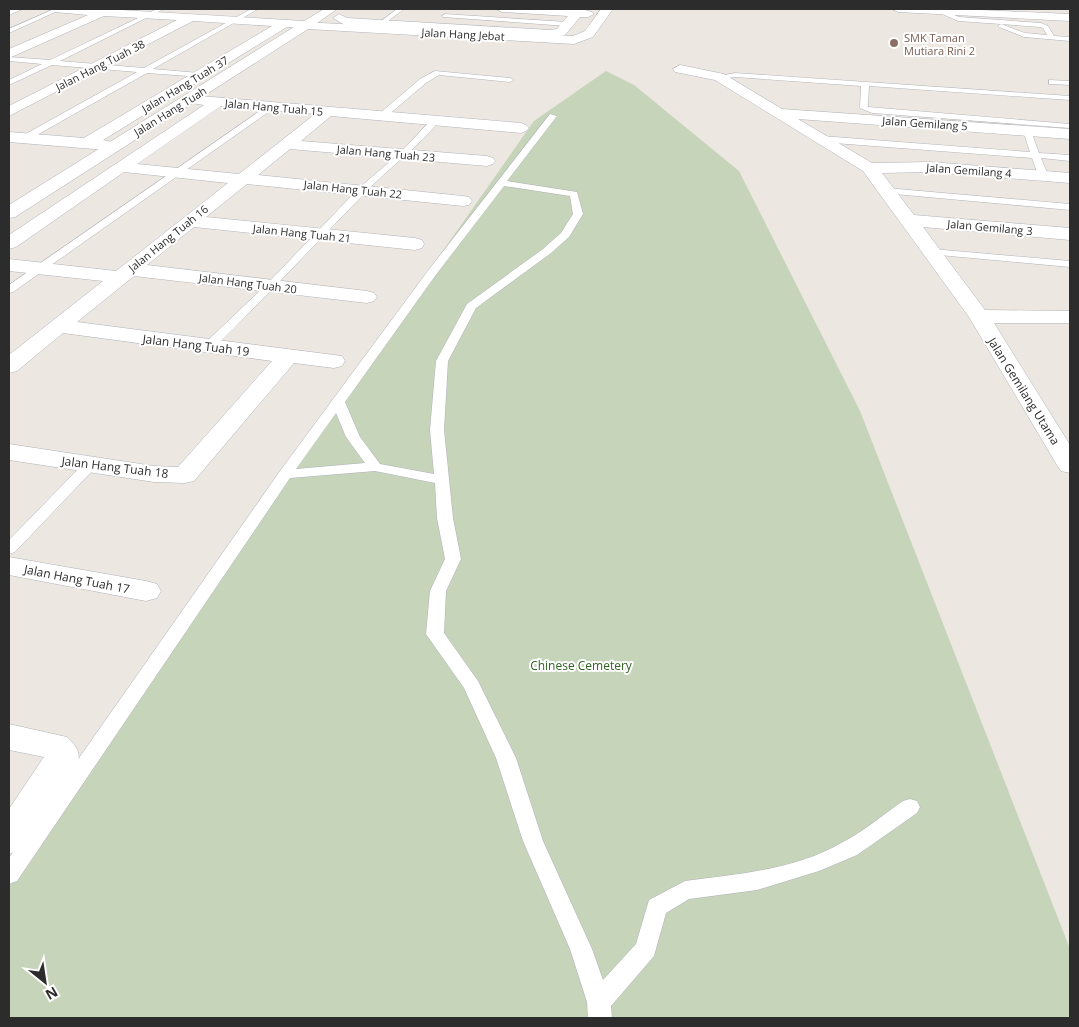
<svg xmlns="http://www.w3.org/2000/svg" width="1079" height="1027" viewBox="0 0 1079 1027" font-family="'Open Sans',sans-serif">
	<rect width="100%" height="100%" fill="#ece7e0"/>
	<path fill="#c6d4b9" d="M 606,71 L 634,85 L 739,171 L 860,411 L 1070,949 L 1070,1018 L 9,1018 L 9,869 L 534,121 Z"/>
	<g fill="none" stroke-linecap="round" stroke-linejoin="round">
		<g stroke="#b0b2bb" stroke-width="1">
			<path id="service" d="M 54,9 L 62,9 L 9,33 L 9,29 Z
				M 157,9 L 164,9 L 60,61 L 144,68 L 251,9 L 258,9 L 153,69 L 199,73 L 202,73 L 202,77 L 147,73 L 28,140 L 22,140 L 22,136 L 137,72 L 52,65 L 9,85 L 9,80 L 42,64 L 9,61 L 9,57 L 50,60 Z
				M 397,9 L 404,9 L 384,24 L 380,24 L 380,22 Z
				M 940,9 L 959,17 L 1041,23 L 1048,26 L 1054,36 L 1070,37 L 1070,41 L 1024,37 L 999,27 L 998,26 L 1001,24 L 958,21 L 938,12 L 937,11 ZM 1001,24 L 1040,27 L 1043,28 L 1047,35 L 1025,33 Z
				M 445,14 L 567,22 L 570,24 L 567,26 L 443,17 L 442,16 Z
				M 435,71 L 510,78 L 514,80 L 510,82 L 439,75 L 426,83 L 386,117 L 380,117 L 380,113 L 420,79 Z
				M 735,73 L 1070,96 L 1070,100 L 869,86 L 868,107 L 1070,124 L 1070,128 L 872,113 L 860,108 L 861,86 L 735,77 L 719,79 L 715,77 Z
				M 1049,80 L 1070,81 L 1070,85 L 1052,84 L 1049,84 Z
				M 270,104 L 277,106 L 13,292 L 9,293 L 9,285 Z
				M 550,114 L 557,116 L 507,181 L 577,192 L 583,214 L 569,237 L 551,253 L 476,308 L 448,361 L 444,430 L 453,518 L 461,559 L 446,591 L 444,633 L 478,681 L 516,758 L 543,841 L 592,949 L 603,980 L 636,944 L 649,900 L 685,881 C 738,874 796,870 843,842 C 864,831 883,815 903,801 L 910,799 L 917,801 L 920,807 L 917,813 L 857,855 L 819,871 L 757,890 L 689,899 L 666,913 L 654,956 L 611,1006 L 612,1018 L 588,1018 L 587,1002 L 570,949 L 523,841 L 496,758 L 464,688 L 426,634 L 430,591 L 445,559 L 437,518 L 435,483 L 375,471 L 290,478 L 17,881 L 9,884 L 9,858 L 280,471 L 427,272 ZM 504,186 L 570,196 L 573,214 L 561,233 L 543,249 L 467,304 L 436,361 L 430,430 L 434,474 L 380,464 L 360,437 L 345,402 L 435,276 ZM 336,413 L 346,437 L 365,463 L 296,469 Z
				M 433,118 L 440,120 C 418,148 388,168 364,194 C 313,246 264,299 212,350 L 204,350 L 202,347 L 204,344 L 267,284 L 359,188 L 401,152 Z
				M 1027,128 L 1031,131 L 1039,153 L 1070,155 L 1070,161 L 1041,158 L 1048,175 L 1043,178 L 1038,175 L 1032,158 L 821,142 L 817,139 L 821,136 L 1030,152 L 1023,131 Z
				M 886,188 L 1070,204 L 1070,210 L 883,193 L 883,189 Z
				M 932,249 L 1070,261 L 1070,267 L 928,254 L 927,252 L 928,250 Z
				M 90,461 L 95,462 L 97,465 L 95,468 L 15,552 L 9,554 L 9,540 L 85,462 Z"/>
		</g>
		<g stroke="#b0b2bb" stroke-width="1">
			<path id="minor" d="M 9,9 L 23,9 L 9,15 Z
				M 48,9 L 104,9 L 304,21 L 324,9 L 337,9 L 310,28 L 287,27 L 103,140 L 112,142 L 114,145 L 112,148 L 106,150 L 9,142 L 9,132 L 84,138 L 272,26 L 193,21 L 9,116 L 9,106 L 177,20 L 104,16 L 9,58 L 9,49 L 88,15 L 54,12 Z
				M 496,9 L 586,9 L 585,10 L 592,12 L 594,14 L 588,17 L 580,17 L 565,35 L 550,38 L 345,25 L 333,18 L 339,14 L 347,18 L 550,30 L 557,29 L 568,16 L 502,12 Z
				M 892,9 L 959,9 L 1070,14 L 1070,21 L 898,12 Z
				M 680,65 L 724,74 L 782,109 L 1070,129 L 1070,139 L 798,119 L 872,163 L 930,162 L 1070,173 L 1070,183 L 930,172 L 882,173 L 914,215 L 1070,228 L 1070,240 L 923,227 L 985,310 L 1070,311 L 1070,323 L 994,323 L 1070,445 L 1070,473 L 1061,471 L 1057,465 L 969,317 L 863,171 L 715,80 L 675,72 L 673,69 Z
				M 189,95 L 521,123 L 526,125 L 529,128 L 526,131 L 521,133 L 331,116 L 301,141 L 487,156 L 493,158 L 495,161 L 493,164 L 487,166 L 290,149 L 258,175 L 463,196 L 469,197 L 472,201 L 469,205 L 463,206 L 247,184 L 206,217 L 415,238 L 422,240 L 424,244 L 422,248 L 415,250 L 194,227 L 147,265 L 367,291 L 374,293 L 377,297 L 374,301 L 367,303 L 134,276 L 77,322 L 342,356 L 345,361 L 342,366 L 334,368 L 294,363 L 194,481 L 185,483 L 154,482 L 9,460 L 9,444 L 154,466 L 178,467 L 272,361 L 63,333 L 17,371 L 9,373 L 9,355 L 103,281 L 9,271 L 9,259 L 116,271 L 228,183 L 124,172 L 16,247 L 9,249 L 9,235 L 204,105 L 184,102 L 182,99 L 184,96 ZM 221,106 L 315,114 L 239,174 L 137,164 Z
				M 9,557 L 146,581 L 157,584 L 161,591 L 157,598 L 146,601 L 9,575 Z
				M 9,724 L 67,737 C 80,749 82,757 74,773 L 22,849 L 9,854 L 9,809 L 44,757 L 9,750 Z"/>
		</g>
		<g stroke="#b0b2bb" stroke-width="1">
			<path id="tertiary" d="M 601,9 L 613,9 L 593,37 L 574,44 L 308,29 L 15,217 L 9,218 L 9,205 L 302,22 L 573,36 L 585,31 Z"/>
		</g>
		<use href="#service" fill="#fff" fill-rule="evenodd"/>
		<use href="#minor" fill="#fff" fill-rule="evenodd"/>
		<use href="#tertiary" fill="#fff" fill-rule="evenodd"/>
	</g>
	<circle fill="#8d6e63" stroke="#fff" stroke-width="2" cx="894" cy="43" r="5"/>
	<g text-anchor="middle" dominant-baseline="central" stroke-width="4" stroke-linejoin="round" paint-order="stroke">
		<g font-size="11" fill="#2c2c2c" stroke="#fff">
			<text transform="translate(463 34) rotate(3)">Jalan Hang Jebat</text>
			<text transform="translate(100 65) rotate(-27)">Jalan Hang Tuah 38</text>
			<text transform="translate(185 84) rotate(-31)">Jalan Hang Tuah 37</text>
			<text transform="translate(274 107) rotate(5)">Jalan Hang Tuah 15</text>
			<text transform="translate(170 111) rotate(-32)">Jalan Hang Tuah</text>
			<text transform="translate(925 123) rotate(4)">Jalan Gemilang 5</text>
			<text transform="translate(386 153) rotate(5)">Jalan Hang Tuah 23</text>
			<text transform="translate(969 170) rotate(4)">Jalan Gemilang 4</text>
			<text transform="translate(353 189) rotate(6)">Jalan Hang Tuah 22</text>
			<text transform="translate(990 227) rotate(5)">Jalan Gemilang 3</text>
			<text transform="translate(302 233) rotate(6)">Jalan Hang Tuah 21</text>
			<text transform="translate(168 238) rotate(-39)">Jalan Hang Tuah 16</text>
			<text transform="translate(248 283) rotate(7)">Jalan Hang Tuah 20</text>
		</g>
		<g font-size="11" fill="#785e54" stroke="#fff" text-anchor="start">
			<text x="904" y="37">SMK Taman<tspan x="904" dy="13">Mutiara Rini 2</tspan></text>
		</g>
		<g font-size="12" fill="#2c2c2c" stroke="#fff">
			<text transform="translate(196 345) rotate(7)">Jalan Hang Tuah 19</text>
			<text transform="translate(1024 391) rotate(58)">Jalan Gemilang Utama</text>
			<text transform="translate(115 467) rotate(7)">Jalan Hang Tuah 18</text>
			<text transform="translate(77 579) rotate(11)">Jalan Hang Tuah 17</text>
		</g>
		<g font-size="12" fill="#2f6322" stroke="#fff">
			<text x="581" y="665">Chinese Cemetery</text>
		</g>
	</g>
	<rect width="1079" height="1027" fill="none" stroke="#2c2c2c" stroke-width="20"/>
	<g transform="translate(45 982) rotate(150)" stroke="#ffffff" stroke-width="4" paint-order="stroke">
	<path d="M0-4L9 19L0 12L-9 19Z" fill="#2c2c2c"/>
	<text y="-8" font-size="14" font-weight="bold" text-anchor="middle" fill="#2c2c2c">N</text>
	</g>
</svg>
